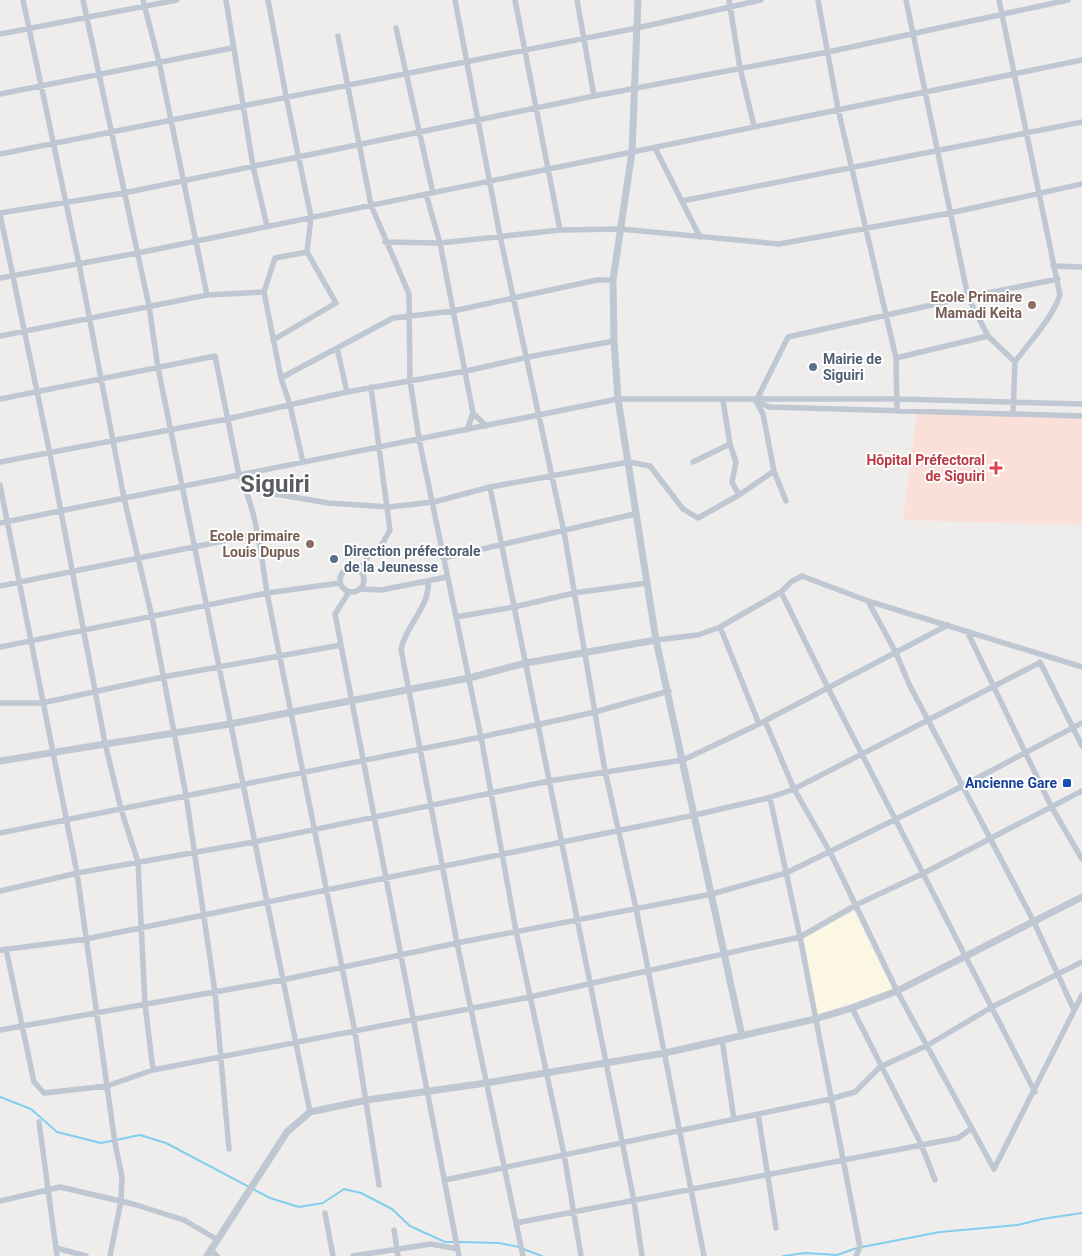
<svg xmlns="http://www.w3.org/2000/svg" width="1082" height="1256" viewBox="0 0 1082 1256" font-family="Roboto,sans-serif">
	<rect width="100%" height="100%" fill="#efecec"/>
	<path fill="#fcf7e3" d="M 854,911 L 893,990 L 817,1014 L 804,938 Z"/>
	<path fill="#fbdfd9" d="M 917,412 L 1082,416 L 1082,525 L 903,520 Z"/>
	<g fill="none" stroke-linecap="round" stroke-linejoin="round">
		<path stroke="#82ceee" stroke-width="2" d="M 0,1097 L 31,1109 L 57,1132 L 101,1143 L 140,1135 L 166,1143 L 270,1198 L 299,1207 L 323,1203 L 344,1189 L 361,1193 L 392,1209 L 410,1226 L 445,1242 L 454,1242
			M 459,1242 L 499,1243 L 519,1247
			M 862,1247 L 940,1232 L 1018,1225 L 1042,1219 L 1082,1213
			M 523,1249 L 542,1256
			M 783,1256 L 805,1253 L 837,1255 L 857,1248"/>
		<path stroke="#bec7d2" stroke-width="5.5" d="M 23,0 L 79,264 L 124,498 L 152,617 L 186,795 L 215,992 L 229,1149
			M 83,0 L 149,306 L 158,368 L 310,1112
			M 143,0 L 159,62 L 207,295
			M 226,0 L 253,166 L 267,226
			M 268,0 L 286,96 L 311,217 L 307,252 L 275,258 L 264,292 L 281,378 L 290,405 L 303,462
			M 455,0 L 500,236 L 564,532 L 605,771 L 636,908 L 704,1256
			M 515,0 L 560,230
			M 577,0 L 594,96
			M 729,0 L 740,68 L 754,126
			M 818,0 L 838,109 L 896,358 L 897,411
			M 906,0 L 968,297 L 988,336 L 1015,362 L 1013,414
			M 999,0 L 1060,295 C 1051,320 1031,340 1015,362
			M 396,28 L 433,193
			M 0,34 L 177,0
			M 338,36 L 371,205 L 409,294 L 410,380 L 419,439 L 481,737 L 516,931 L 564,1154 L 581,1256
			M 0,94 L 232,48
			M 655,148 L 700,237
			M 0,154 L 637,28 L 761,0
			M 426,194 L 440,243 L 473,413 L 467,430
			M 682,201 L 1082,122
			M 0,213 L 124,193 L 594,96 L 828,52 L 1068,0
			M 0,214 L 50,454 L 105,743 L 121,809 L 138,862 L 145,1004 L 153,1070
			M 385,242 L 440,243 L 560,230 L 620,229 L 779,244 L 950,213 L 1082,184
			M 1053,266 L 1082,267
			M 0,278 L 138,253 L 1082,60
			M 0,336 L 207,295 L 264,292
			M 273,340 L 336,303 L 307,252
			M 337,348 L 347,392
			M 896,358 L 988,336
			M 281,378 L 393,318 L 453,311 L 597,280 L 613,280
			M 0,399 L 215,356 L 239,475 C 257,512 261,553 267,593 L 355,1032 L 379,1185
			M 723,401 L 730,444 L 736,462 L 732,482 L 739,495
			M 756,401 L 788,337 L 968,297 L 1058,279
			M 756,401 L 769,407 L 1082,416
			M 756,401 L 763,414 L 774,471 L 786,501
			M 473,413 L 486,426
			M 0,462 L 227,419 L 347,392 L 466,371 L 528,357 L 614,341
			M 693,462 L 730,444
			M 0,485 L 77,873 L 115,1143 L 122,1177 L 121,1201 L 110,1256
			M 490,487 L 634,1201 L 642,1256
			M 246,489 L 328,503 L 389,507 L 434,502 L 490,487 L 629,462 L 650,466 L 683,509 L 698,518 L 739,495 L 774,471
			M 0,523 L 618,399 L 897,399 L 1082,404
			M 443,558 L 635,514
			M340 580a12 12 0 1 1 24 0a12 12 0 1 1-24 0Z
			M 359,571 L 371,552 L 381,546 L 390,530 L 371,387
			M 428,581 C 431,605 406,625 401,649 L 457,943 L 523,1256
			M 0,586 L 258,534
			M 361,589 L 381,590 L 447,577
			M 349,592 L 335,614 L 459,1256
			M 781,592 L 828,688 L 1035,1092
			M 868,601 L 896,653 L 909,684 L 1034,922 L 1074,1010
			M 456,617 L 514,607 L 574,593 L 647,583
			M 720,627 L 759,724
			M 967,631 L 1051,806 L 1082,859
			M 656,640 L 698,635 L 720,627 L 781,592 L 791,582 L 802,576 L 868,601 L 1082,667
			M 0,647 L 267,593 L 340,583
			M 1040,662 L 1082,746
			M 0,703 L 42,703 L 163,677 L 341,645
			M 765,721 L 794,789 L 830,852 L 897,991 L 994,1169
			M 770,798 L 800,937 L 860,1247 L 856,1256
			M 0,833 L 481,737 L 595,712 L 669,691
			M 0,891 L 77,873 L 254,842 L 549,781 L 683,760 L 759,724 L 948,625
			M 6,949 L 34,1082 L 44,1093 L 107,1086 L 153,1070 L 530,997 L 800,937 L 856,905 L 924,873 L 1082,791
			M 0,950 L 86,939 L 695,815 L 768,798 L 794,789 L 1039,663
			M 852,1008 L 921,1144 L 935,1180
			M 0,1030 L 282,980 L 457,943 L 712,894 L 786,873 L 947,794 L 1082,723
			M 722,1040 L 734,1119
			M 758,1114 L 776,1228
			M 39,1122 L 57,1256
			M 994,1169 L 1082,995
			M 445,1180 L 830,1099 L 855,1092 L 880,1067 L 928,1045 L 992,1007 L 1082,962
			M 0,1201 L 60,1187 L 133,1204 L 184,1220 L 218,1240
			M 325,1213 L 333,1256
			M 516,1223 L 958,1138 L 971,1129
			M 394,1230 L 398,1256
			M 56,1248 L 86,1256
			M 211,1250 L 217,1256
			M 353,1256 L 431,1244 L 458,1249"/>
		<path stroke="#bec7d2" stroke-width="7" d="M 638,0 L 632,152 L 613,280 L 614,341 L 618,399 L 656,640 L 742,1036
			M 0,761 L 230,724 L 469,678 L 526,663 L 656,640
			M 207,1256 L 287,1132 L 310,1112 L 367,1100 L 486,1083 L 665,1053 L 815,1019 L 852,1008 L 897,991 L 1082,897"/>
	</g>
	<g fill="#8d6e63" stroke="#fff" stroke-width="2">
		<circle cx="1032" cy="305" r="5"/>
		<circle cx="310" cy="544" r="5"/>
	</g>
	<g fill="#5c6f8a" stroke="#fff" stroke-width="2">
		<circle cx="813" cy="367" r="5"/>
		<circle cx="334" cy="559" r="5"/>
	</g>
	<path fill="#e0444e" stroke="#fff" stroke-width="2" d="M993.5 460.5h5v5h5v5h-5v5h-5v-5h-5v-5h5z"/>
	<rect fill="#1a4fb4" stroke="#fff" stroke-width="2" x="1062" y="778" width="10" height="10" rx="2.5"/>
	<g text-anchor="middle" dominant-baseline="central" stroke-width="4" stroke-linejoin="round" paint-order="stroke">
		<g font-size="14" font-weight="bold" fill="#785e54" stroke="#fff" text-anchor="end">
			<text x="1022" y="297">Ecole Primaire<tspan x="1022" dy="16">Mamadi Keita</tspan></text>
			<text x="300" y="536">Ecole primaire<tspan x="300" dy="16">Louis Dupus</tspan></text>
		</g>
		<g font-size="14" font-weight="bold" fill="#4e5e75" stroke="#fff" text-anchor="start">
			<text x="823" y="359">Mairie de<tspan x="823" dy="16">Siguiri</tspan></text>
			<text x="344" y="551">Direction préfectorale<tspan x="344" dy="16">de la Jeunesse</tspan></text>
		</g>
		<g font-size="14" font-weight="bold" fill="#be3a42" stroke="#fff" text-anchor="end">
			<text x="985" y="460">Hôpital Préfectoral<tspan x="985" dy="16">de Siguiri</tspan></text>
		</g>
		<g font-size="14" font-weight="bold" fill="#164399" stroke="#fff" text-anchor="end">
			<text x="1057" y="783">Ancienne Gare</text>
		</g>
		<g font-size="24" font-weight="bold" fill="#585c61" stroke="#fff">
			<text x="275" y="484">Siguiri</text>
		</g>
	</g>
</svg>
